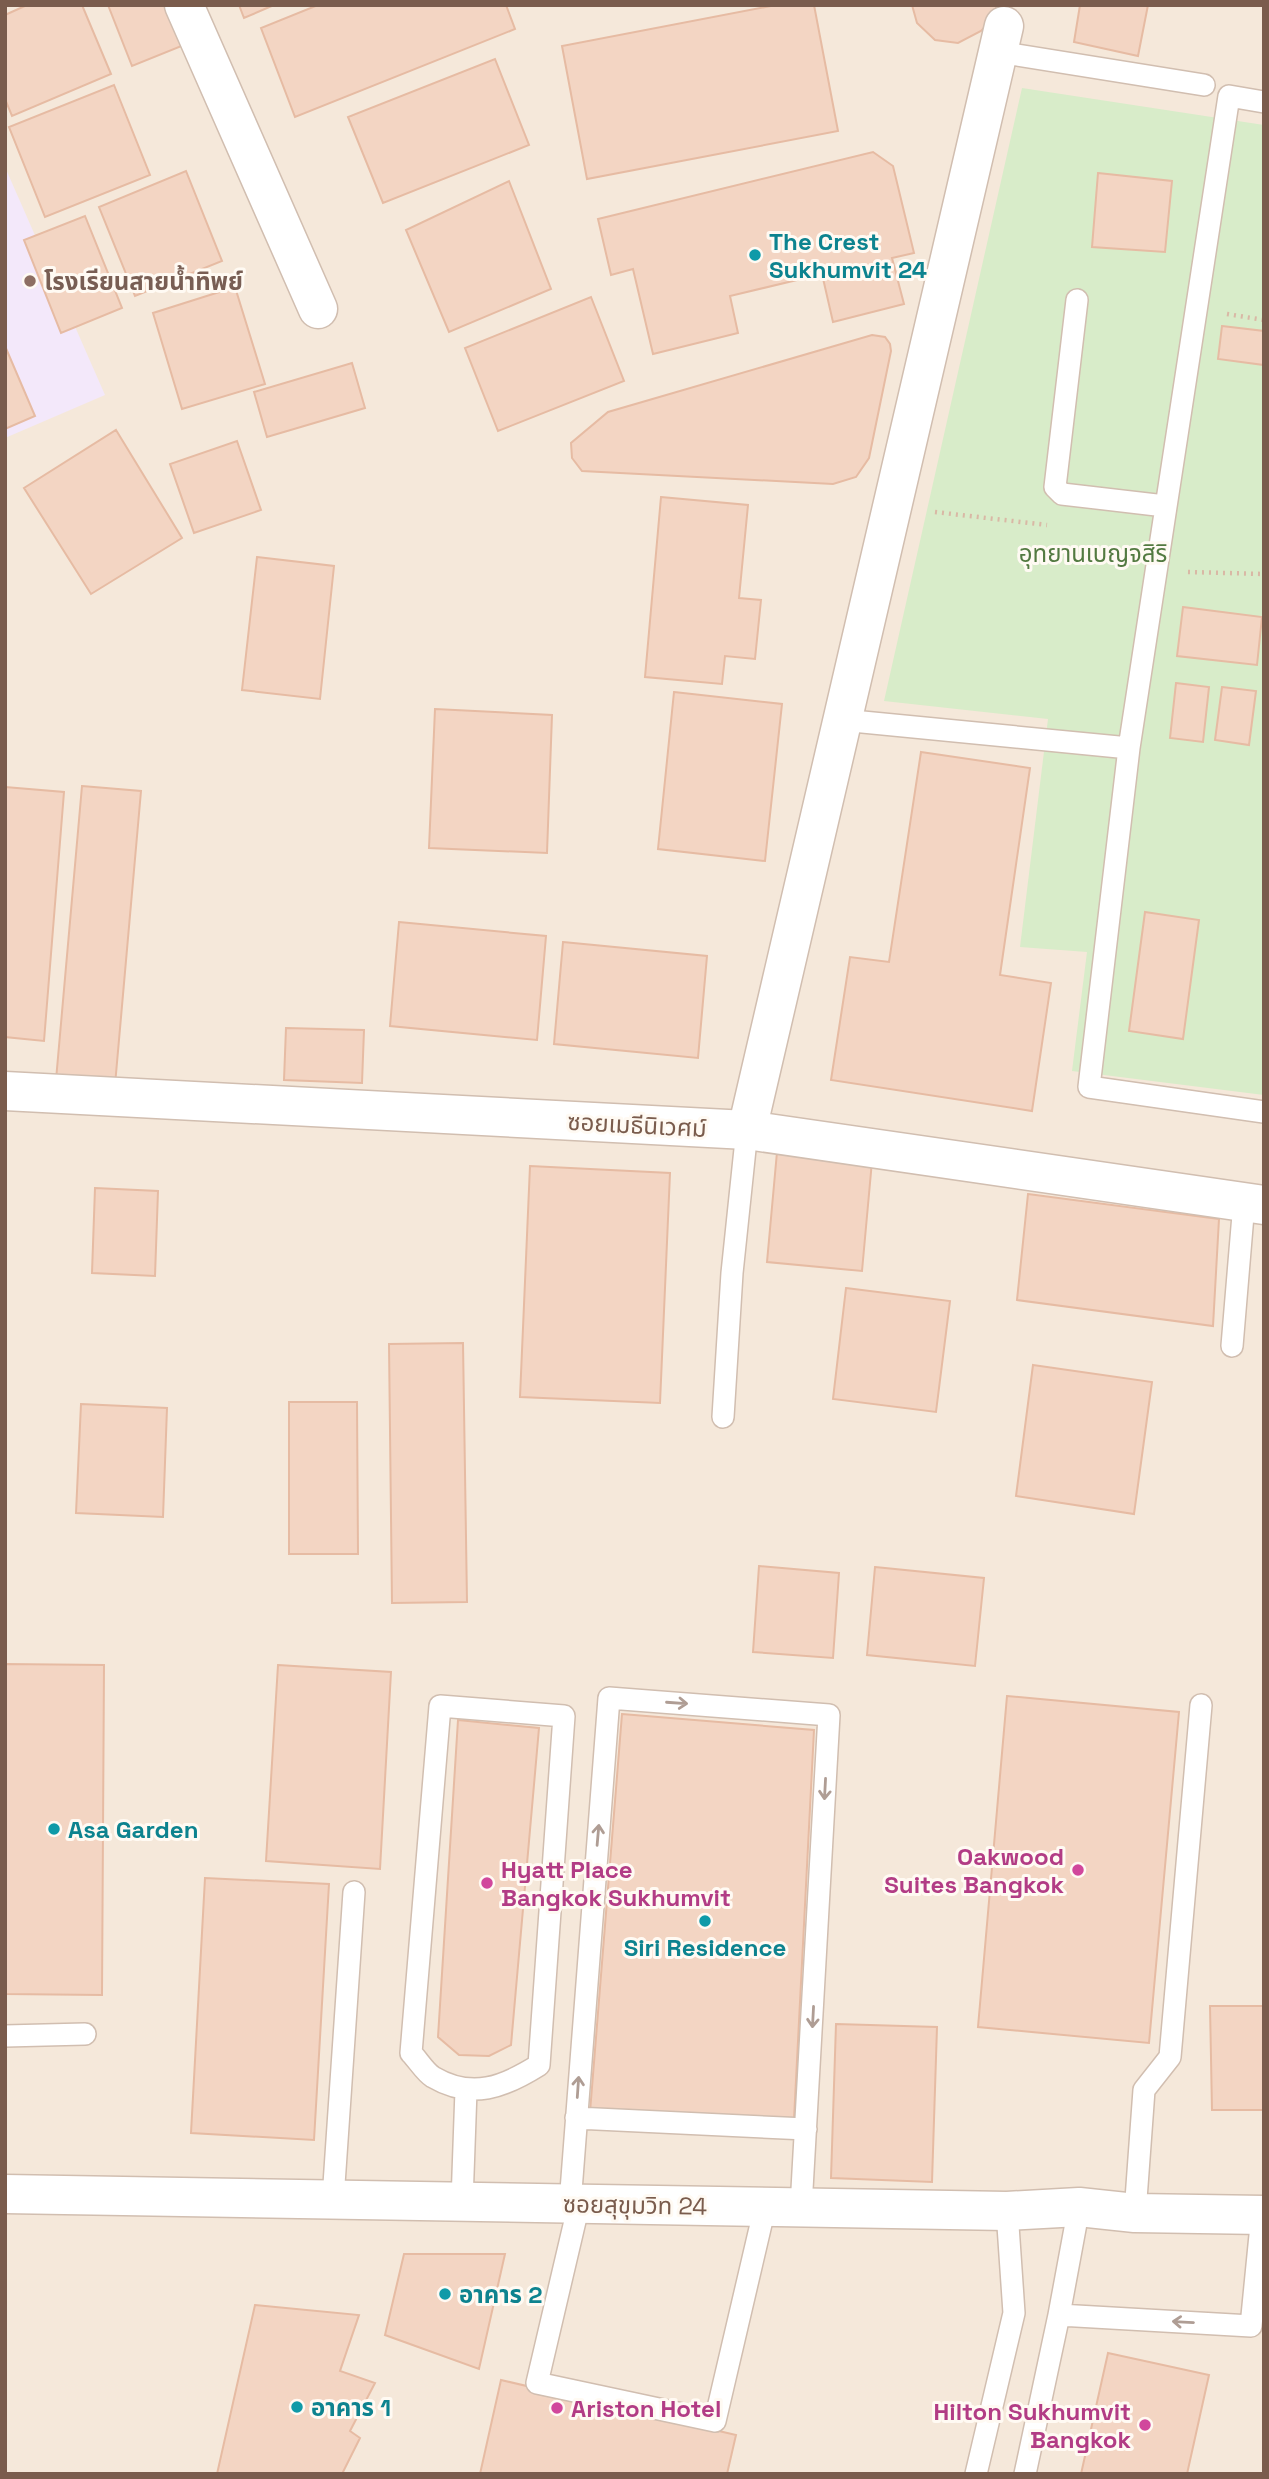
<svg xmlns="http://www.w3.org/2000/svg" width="1269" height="2479" viewBox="0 0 1269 2479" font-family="'Space Grotesk','Noto Sans Thai',sans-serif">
	<rect width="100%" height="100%" fill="#fdf6ec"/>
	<path fill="#f5e8da" d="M 5,5 L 1264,5 L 1264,2474 L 5,2474 Z"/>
	<path fill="#f3e8fa" d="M 5,167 L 105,395 L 5,438 Z"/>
	<path fill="#d8ecc9" d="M 1022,88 L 1264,125 L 1264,1095 L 1072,1071 L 1087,952 L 1020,947 L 1048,719 L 884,701 Z"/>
	<path fill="#f3d5c3" stroke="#e6bba3" stroke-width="2" d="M 27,5 L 82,5 L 111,74 L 12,116 L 5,99 L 5,15 Z
		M 108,5 L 174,5 L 189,43 L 132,66 Z
		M 239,5 L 274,5 L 244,18 Z
		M 318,5 L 506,5 L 515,29 L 295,117 L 261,28 Z
		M 776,5 L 814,5 L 838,131 L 587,179 L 562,46 Z
		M 912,5 L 996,5 L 996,16 L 981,31 L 958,43 L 935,40 L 917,23 Z
		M 1080,5 L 1148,5 L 1138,56 L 1074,42 Z
		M 495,59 L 529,145 L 383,203 L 348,117 Z
		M 114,85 L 150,175 L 45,217 L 9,127 Z
		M 873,152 L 893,166 L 914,253 L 892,258 L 904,304 L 833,322 L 822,274 L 730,296 L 738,333 L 653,354 L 633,269 L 611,275 L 598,219 Z
		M 186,171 L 222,261 L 135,296 L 99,207 Z
		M 1098,173 L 1172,181 L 1165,252 L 1092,247 Z
		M 509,181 L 551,289 L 449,332 L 406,230 Z
		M 85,216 L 122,308 L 61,333 L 24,240 Z
		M 235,287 L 265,384 L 182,409 L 153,313 Z
		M 591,297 L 624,381 L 498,431 L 465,348 Z
		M 1222,326 L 1264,331 L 1264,365 L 1218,359 Z
		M 872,335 L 885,337 L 890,344 L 891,351 L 869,458 L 856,477 L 833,484 L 582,471 L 572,458 L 571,443 L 608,412 Z
		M 5,346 L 35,416 L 5,429 Z
		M 352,363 L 365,408 L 267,437 L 254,392 Z
		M 116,430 L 182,538 L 91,594 L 24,488 Z
		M 237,441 L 261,510 L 194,533 L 170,464 Z
		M 661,497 L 748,505 L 739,598 L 761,600 L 755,659 L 725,656 L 722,684 L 645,677 Z
		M 257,557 L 334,566 L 320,699 L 242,690 Z
		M 1183,607 L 1262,617 L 1257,665 L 1177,656 Z
		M 1176,683 L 1209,687 L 1203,742 L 1170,738 Z
		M 1222,687 L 1256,691 L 1249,745 L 1215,740 Z
		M 674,692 L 782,704 L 765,861 L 658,849 Z
		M 435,709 L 552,715 L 547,853 L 429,848 Z
		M 921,752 L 1030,768 L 1000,975 L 1051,983 L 1032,1111 L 831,1080 L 850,957 L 889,962 Z
		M 82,786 L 141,791 L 115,1085 L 56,1080 Z
		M 5,787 L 64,792 L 44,1041 L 5,1037 Z
		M 1145,912 L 1199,920 L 1183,1039 L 1129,1031 Z
		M 399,922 L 546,936 L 537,1040 L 390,1026 Z
		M 563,942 L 707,956 L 698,1058 L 554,1044 Z
		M 286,1028 L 364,1030 L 362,1083 L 284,1080 Z
		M 777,1152 L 872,1161 L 862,1271 L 767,1262 Z
		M 530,1166 L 670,1173 L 660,1403 L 520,1397 Z
		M 95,1188 L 158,1191 L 155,1276 L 92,1273 Z
		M 1028,1194 L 1219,1219 L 1213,1326 L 1017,1300 Z
		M 846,1288 L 950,1301 L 936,1412 L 833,1399 Z
		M 463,1343 L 467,1602 L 392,1603 L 389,1344 Z
		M 1033,1365 L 1152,1382 L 1134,1514 L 1016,1496 Z
		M 289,1402 L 357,1402 L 358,1554 L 289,1554 Z
		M 81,1404 L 167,1408 L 163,1517 L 76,1513 Z
		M 759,1566 L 839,1573 L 833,1658 L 753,1652 Z
		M 875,1567 L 984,1578 L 975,1666 L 867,1655 Z
		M 5,1664 L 104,1665 L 102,1995 L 5,1994 Z
		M 278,1665 L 391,1672 L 380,1869 L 266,1861 Z
		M 1007,1696 L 1179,1712 L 1149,2043 L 978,2027 Z
		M 622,1714 L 814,1730 L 794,2119 L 590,2112 Z
		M 458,1720 L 539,1728 L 511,2045 L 489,2056 L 459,2055 L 438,2037 Z
		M 205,1878 L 329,1884 L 314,2140 L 191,2133 Z
		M 1210,2006 L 1264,2006 L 1264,2110 L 1212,2110 Z
		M 836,2024 L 937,2027 L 932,2182 L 831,2178 Z
		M 404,2254 L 505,2254 L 479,2369 L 385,2335 Z
		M 255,2305 L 359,2315 L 340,2371 L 375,2383 L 350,2431 L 360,2438 L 342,2474 L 217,2474 Z
		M 1108,2353 L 1209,2375 L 1187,2474 L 1081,2474 Z
		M 501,2380 L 736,2435 L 727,2474 L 480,2474 Z"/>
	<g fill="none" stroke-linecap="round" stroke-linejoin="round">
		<g stroke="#d1beb0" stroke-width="24">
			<path id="service" d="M 998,52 L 1204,85
				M 1264,102 L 1229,96 L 1129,748 L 1089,1087 L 1264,1112
				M 1077,300 L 1055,487 L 1062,494 L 1165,506
				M 842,720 L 1129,748
				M 1232,1346 L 1244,1203
				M 723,1417 L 732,1273 L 747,1130
				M 440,1706 L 564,1716 L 539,2065 C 504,2087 472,2100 433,2077 C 425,2072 418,2060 411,2053 Z
				M 5,2036 L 85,2034
				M 576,2118 L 806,2129
				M 333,2199 L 354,1892
				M 462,2202 L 466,2090
				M 570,2204 L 609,1698 L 829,1715 L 801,2207
				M 579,2204 L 537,2383 L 715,2421 L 765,2207
				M 1079,2207 L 1059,2315 L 1251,2326 L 1262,2215
				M 1135,2213 L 1144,2090 L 1170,2057 L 1201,1705
				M 976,2474 L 1014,2313 L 1007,2211
				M 1025,2474 L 1059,2315"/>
		</g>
		<g stroke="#d1beb0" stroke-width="41">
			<path id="minor" d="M 184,5 L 318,309
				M 5,1091 L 747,1130 L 1264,1205
				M 747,1130 L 1004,26"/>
		</g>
		<g stroke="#d1beb0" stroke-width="41">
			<path id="tertiary" d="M 5,2194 L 1007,2211 L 1079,2207 L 1135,2213 L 1264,2215"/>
		</g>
		<path stroke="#d9b8a5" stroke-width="4.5" stroke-dasharray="2 5" stroke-linecap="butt" d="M 1227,314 L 1264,320
			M 935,512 L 1047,525
			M 1188,572 L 1264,574"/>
		<use href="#service" stroke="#fff" stroke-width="21"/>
		<use href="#minor" stroke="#fff" stroke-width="38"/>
		<use href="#tertiary" stroke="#fff" stroke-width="38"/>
	</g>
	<defs><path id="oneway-shaft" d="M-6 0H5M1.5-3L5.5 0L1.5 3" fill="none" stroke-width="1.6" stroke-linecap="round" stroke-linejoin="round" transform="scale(1.75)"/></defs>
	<g stroke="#af9d94">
		<use href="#oneway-shaft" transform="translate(677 1703) rotate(4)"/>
		<use href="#oneway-shaft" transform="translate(825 1789) rotate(93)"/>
		<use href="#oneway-shaft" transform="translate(598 1835) rotate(-85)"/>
		<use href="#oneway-shaft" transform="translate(813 2017) rotate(93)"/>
		<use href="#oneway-shaft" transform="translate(578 2087) rotate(-86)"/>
		<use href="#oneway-shaft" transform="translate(1183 2322) rotate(-177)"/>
	</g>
	<g fill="#0f9aa8" stroke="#fffaf3" stroke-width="2.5">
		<circle cx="755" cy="255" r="7"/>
		<circle cx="54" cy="1829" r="7"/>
		<circle cx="705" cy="1921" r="7"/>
		<circle cx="445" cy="2294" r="7"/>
		<circle cx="297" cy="2407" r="7"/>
	</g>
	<circle fill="#8d6e63" stroke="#fffaf3" stroke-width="2.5" cx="30" cy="281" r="7"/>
	<g fill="#d1479c" stroke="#fffaf3" stroke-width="2.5">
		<circle cx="1078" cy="1870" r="7"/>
		<circle cx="487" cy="1883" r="7"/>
		<circle cx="557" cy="2408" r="7"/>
		<circle cx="1145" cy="2425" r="7"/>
	</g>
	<g text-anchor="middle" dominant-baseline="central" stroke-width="6" stroke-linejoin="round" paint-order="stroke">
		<g font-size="24" font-weight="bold" fill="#0d838f" stroke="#fffaf3" text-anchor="start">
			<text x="769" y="241">The Crest<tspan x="769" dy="28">Sukhumvit 24</tspan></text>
			<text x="68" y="1829">Asa Garden</text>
			<text x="705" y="1947" text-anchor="middle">Siri Residence</text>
			<text x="459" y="2294">อาคาร 2</text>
			<text x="311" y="2407">อาคาร 1</text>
		</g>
		<g font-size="24" font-weight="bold" fill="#785e54" stroke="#fffaf3" text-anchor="start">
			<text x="44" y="281">โรงเรียนสายน้ำทิพย์</text>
		</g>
		<g font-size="24" fill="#537a41" stroke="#fffaf3">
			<text x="1093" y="553">อุทยานเบญจสิริ</text>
		</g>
		<g font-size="24" fill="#7a5c4d" stroke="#fffaf3">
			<text transform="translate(637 1125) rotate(3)">ซอยเมธีนิเวศม์</text>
			<text transform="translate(635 2205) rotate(1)">ซอยสุขุมวิท 24</text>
		</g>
		<g font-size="24" font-weight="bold" fill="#b23c85" stroke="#fffaf3" text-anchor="end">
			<text x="1064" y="1856">Oakwood<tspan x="1064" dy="28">Suites Bangkok</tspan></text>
			<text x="501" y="1869" text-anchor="start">Hyatt Place<tspan x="501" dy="28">Bangkok Sukhumvit</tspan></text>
			<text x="571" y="2408" text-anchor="start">Ariston Hotel</text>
			<text x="1131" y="2411">Hilton Sukhumvit<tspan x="1131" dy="28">Bangkok</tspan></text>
		</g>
	</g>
	<rect width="1269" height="2479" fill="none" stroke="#7a5c4d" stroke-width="14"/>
</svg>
